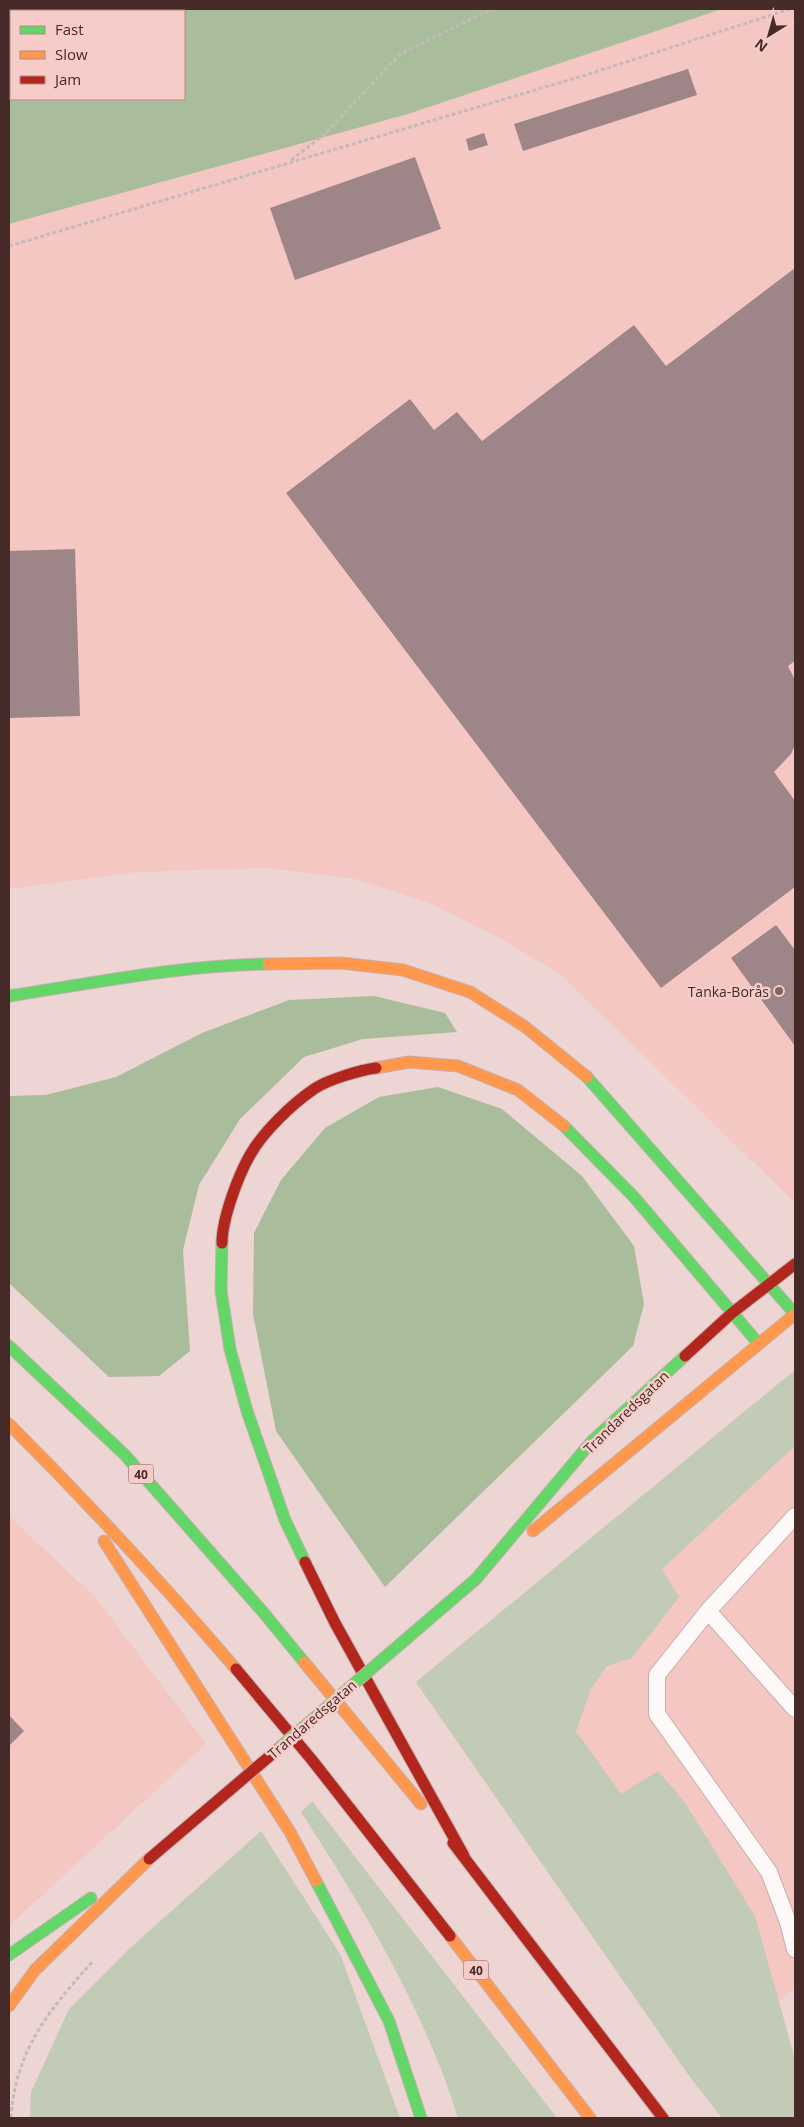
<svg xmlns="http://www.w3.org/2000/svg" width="804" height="2127" viewBox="0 0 804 2127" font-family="'Open Sans',sans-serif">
	<rect width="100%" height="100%" fill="#ecd5d2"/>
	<path fill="#f4c7c3" d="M 722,9 L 795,9 L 795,1198 L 792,1200 L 560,974 L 498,937 L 432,904 L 355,879 L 267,868 L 138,872 L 9,889 L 9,224 L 408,114 Z
		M 795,1370 L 795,1988 L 690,2077 L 416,1683 Z
		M 9,1516 L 97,1599 L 206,1744 L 9,1926 Z"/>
	<path fill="#c2cbb5" d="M 795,1370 L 795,1446 L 662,1569 L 679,1597 L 632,1658 L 607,1666 L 591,1689 L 576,1731 L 621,1794 L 658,1771 L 684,1801 L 755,1916 L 795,2059 L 795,2118 L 722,2118 L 690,2077 L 416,1682 Z
		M 312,1801 L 557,2118 L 458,2118 C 424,2008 363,1908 301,1812 Z
		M 261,1831 L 340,1954 L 400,2118 L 30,2118 L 31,2092 L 69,2009 L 129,1949 Z"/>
	<path fill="#a9bc9c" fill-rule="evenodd" d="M 9,9 L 722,9 L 408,114 L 9,224 ZM 11,11 L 184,11 L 184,99 L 11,99 Z
		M 374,996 L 445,1013 L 457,1032 L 363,1039 L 304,1057 L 240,1119 L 199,1185 L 183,1250 L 190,1351 L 159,1376 L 109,1377 L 9,1283 L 9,1096 L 46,1095 L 116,1077 L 202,1033 L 289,1000 Z
		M 438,1087 L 502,1109 L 582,1176 L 634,1246 L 644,1304 L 633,1346 L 385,1587 L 276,1431 L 253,1314 L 254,1233 L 281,1180 L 325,1128 L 379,1097 Z"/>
	<path fill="#9d8588" d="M 688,69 L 697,95 L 523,151 L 514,124 Z
		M 484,133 L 488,145 L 469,151 L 466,139 Z
		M 415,157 L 441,229 L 295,280 L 270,208 Z
		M 795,268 L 795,661 L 788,666 L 795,680 L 795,745 L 791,754 L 774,772 L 795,801 L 795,887 L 661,988 L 286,493 L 410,399 L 434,430 L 457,412 L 482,441 L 634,325 L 666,366 Z
		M 75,549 L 80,716 L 9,718 L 9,551 Z
		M 776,925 L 795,950 L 795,1046 L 731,958 Z
		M 9,1715 L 24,1731 L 9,1746 Z"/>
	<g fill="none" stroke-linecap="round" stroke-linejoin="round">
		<g stroke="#c6afad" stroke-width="18">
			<path id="lane" d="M 795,1516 L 708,1611 L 657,1675 L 657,1714 L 769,1872 L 788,1922 L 795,1949
				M 708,1611 L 795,1709"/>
		</g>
		<g stroke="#c6afad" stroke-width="13">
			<path id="fast" d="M 9,996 C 94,983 181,965 268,964
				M 587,1077 L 795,1314
				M 564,1126 L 634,1197 L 758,1343
				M 222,1243 L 221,1291 L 230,1349 L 247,1411 L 285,1520 L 305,1562
				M 9,1346 L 125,1455 L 263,1612 L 304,1662
				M 476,1579 L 592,1441 L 685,1356
				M 316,1881 L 389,2021 L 421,2118
				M 9,1955 L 91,1898"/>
		</g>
		<g stroke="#c6afad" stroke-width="13">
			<path id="slow" d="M 268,964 L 341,963 L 403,970 L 470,992 L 524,1026 L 587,1077
				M 376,1068 L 409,1062 L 458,1066 L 518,1090 L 564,1126
				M 9,1424 C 88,1503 163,1584 236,1669
				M 533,1531 L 795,1314
				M 104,1541 L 290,1832 L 316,1881
				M 304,1662 L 421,1804
				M 450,1936 L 590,2118
				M 9,2006 L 35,1970 L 149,1859"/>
		</g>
		<g stroke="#c6afad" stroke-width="13">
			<path id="jam" d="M 222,1243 C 222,1219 238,1176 250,1155 C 263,1132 292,1104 314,1089 C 327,1080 360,1070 376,1068
				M 685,1356 L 732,1313 L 795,1264
				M 305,1562 L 335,1623 L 464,1856
				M 236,1669 L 312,1760 L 450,1936
				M 453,1843 L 663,2118"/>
		</g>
		<path stroke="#c5bab9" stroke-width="3" stroke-dasharray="4 2.5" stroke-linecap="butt" d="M 291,160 L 324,135 L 400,54 L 492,9
			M 9,246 L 589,74 L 790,9
			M 11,2118 C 15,2050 50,2009 93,1961"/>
		<use href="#lane" stroke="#fcf9f8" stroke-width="16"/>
		<use href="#fast" stroke="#63d668" stroke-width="11"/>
		<use href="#slow" stroke="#ff974d" stroke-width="11"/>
		<use href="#jam" stroke="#b3261e" stroke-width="11"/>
		<g stroke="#c6afad" stroke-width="13" stroke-linecap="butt">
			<path id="fast-bridge" d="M 278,1749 L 476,1579"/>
		</g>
		<g stroke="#c6afad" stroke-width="13" stroke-linecap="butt">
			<path id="jam-bridge" d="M 149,1859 L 278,1749"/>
		</g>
		<use href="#fast-bridge" stroke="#63d668" stroke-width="11"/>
		<use href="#jam-bridge" stroke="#b3261e" stroke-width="11"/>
	</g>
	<circle fill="#7f6664" stroke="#f7ccc8" stroke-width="2" cx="779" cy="991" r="5"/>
	<g text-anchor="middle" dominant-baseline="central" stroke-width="5" stroke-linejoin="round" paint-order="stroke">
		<g fill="#f7ccc8" stroke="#7a5b58" stroke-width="1">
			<rect x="128.5" y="1464.5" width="25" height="19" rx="4"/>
			<rect x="463.5" y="1960.5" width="25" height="19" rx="4"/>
		</g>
		<g font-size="12" font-weight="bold" fill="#452a28">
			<text x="141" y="1474">40</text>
			<text x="476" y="1970">40</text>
		</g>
		<g font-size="14" fill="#452a28" stroke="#f7ccc8" text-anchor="end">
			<text x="769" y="991">Tanka-Borås</text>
		</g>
		<g font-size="14" fill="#452a28" stroke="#f7ccc8">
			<text transform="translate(626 1412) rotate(-44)">Trandaredsgatan</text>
			<text transform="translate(312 1719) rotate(-41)">Trandaredsgatan</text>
		</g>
	</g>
	<rect width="804" height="2127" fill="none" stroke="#452a28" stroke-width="20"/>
	<rect x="10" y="10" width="175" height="90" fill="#f7ccc8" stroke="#b08b88"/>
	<rect x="20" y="26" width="25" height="8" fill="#63d668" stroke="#b08b88"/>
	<text x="55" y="35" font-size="15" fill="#452a28">Fast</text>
	<rect x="20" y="51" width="25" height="8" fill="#ff974d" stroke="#b08b88"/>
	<text x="55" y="60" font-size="15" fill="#452a28">Slow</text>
	<rect x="20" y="76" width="25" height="8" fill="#b3261e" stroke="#b08b88"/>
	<text x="55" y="85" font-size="15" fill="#452a28">Jam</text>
	<g transform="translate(769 35) rotate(217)" stroke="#f7ccc8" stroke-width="4" paint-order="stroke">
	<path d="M0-4L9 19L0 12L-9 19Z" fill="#452a28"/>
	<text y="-8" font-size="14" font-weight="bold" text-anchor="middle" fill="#452a28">N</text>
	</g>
</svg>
